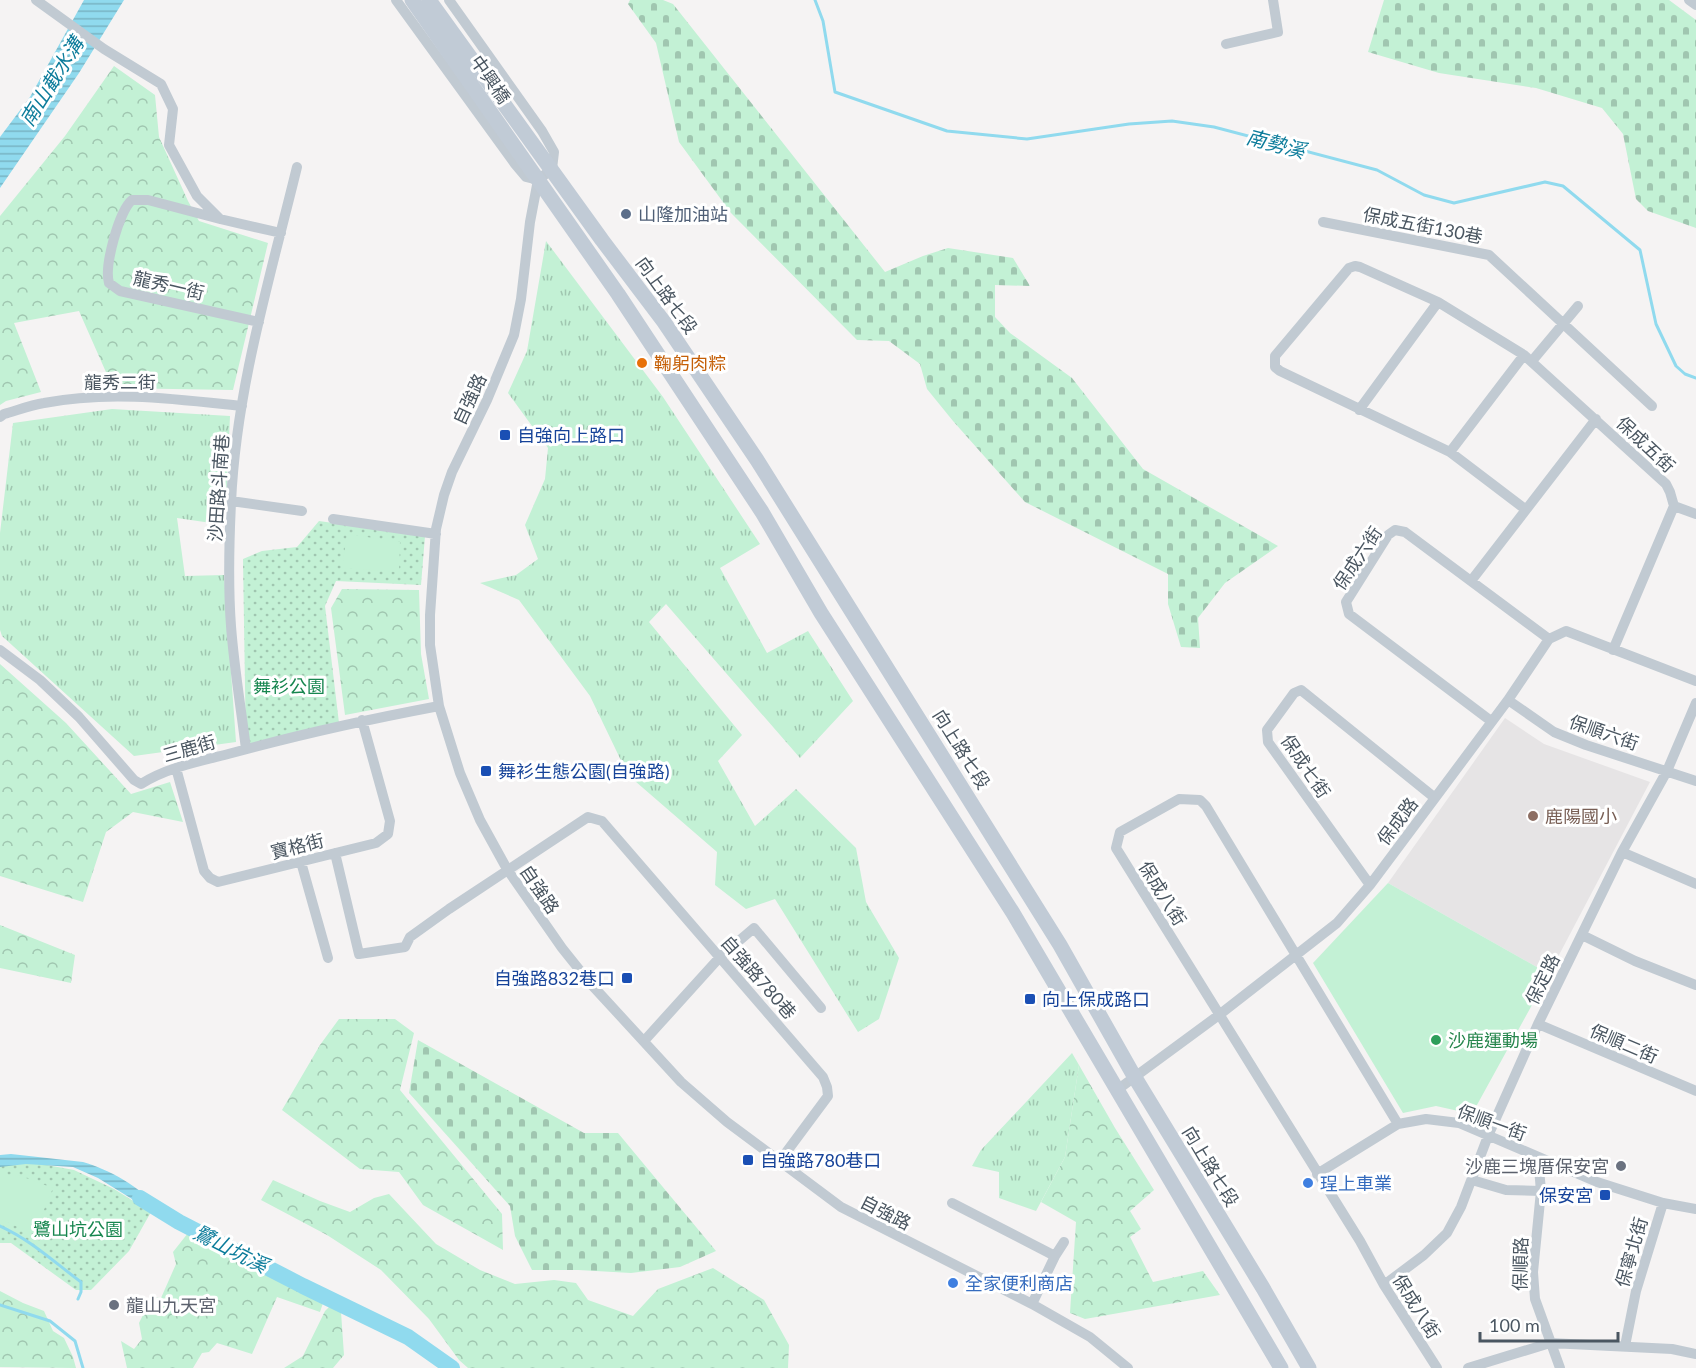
<svg xmlns="http://www.w3.org/2000/svg" width="1696" height="1368" viewBox="0 0 1696 1368" font-family="Lato,'Noto Sans TC',sans-serif">
	<defs>
		<pattern id="grass-tufts" width="24" height="20" patternUnits="userSpaceOnUse" patternTransform="scale(1.5)"><rect width="24" height="20" fill="#c3f1d5"/><path d="M3 7l-1-3M5 7V3M7 7l1-3M15 17l-1-3M17 17v-4M19 17l1-3" fill="none" stroke="#a0c6b0"/></pattern>
		<pattern id="forest-crowns" width="20" height="18" patternUnits="userSpaceOnUse" patternTransform="scale(1.5)"><rect width="20" height="18" fill="#c3f1d5"/><path d="M2 6a3 3 0 1 1 6 0M12 15a3 3 0 1 1 6 0" fill="none" stroke="#a0c6b0"/></pattern>
		<pattern id="cemetery-stones" width="16" height="16" patternUnits="userSpaceOnUse" patternTransform="scale(1.5)"><rect width="16" height="16" fill="#c3f1d5"/><path d="M2 7V4a2 2 0 0 1 4 0v3zM10 15v-3a2 2 0 0 1 4 0v3z" fill="#a0c6b0"/></pattern>
		<pattern id="park-dots" width="8" height="8" patternUnits="userSpaceOnUse" patternTransform="scale(1.5)"><rect width="8" height="8" fill="#c3f1d5"/><path d="M2 2h.1M6 6h.1" fill="none" stroke="#a0c6b0" stroke-width="1.8" stroke-linecap="round"/></pattern>
		<pattern id="water-rules" width="6" height="5" patternUnits="userSpaceOnUse" patternTransform="scale(1.5)"><rect width="6" height="5" fill="#90daee"/><path d="M0 2.5h6" fill="none" stroke="#78b4c4"/></pattern>
	</defs>
	<rect width="100%" height="100%" fill="#f5f3f3"/>
	<path fill="#e6e4e5" d="M 1505,718 L 1544,744 L 1650,782 L 1549,974 L 1388,883 Z"/>
	<path fill="url(#grass-tufts)" d="M 546,241 L 663,397 L 760,544 L 720,568 L 767,653 L 808,631 L 853,701 L 800,758 L 666,604 L 649,622 L 742,735 L 718,761 L 755,826 L 796,789 L 856,848 L 866,902 L 899,958 L 879,1019 L 858,1032 L 775,899 L 746,909 L 715,885 L 717,852 L 628,775 L 590,696 L 519,600 L 480,583 L 516,575 L 538,559 L 525,525 L 545,479 L 548,448 L 508,393 L 527,351 Z
		M 112,409 L 230,416 L 225,525 L 177,518 L 185,576 L 224,575 L 236,742 L 134,756 L 2,636 L 0,630 L 0,533 L 13,423 Z
		M 1072,1053 L 1079,1065 L 1065,1157 L 1036,1211 L 999,1198 L 999,1172 L 972,1166 L 981,1150 Z"/>
	<path fill="url(#forest-crowns)" d="M 114,66 L 155,95 L 159,137 L 188,201 L 199,221 L 268,243 L 233,390 L 113,388 L 79,311 L 14,323 L 41,392 L 6,401 L 0,405 L 0,216 L 65,136 Z
		M 342,589 L 419,590 L 421,654 L 429,699 L 345,715 L 331,608 Z
		M 0,664 L 66,723 L 131,794 L 170,782 L 183,822 L 133,812 L 106,832 L 83,902 L 0,876 Z
		M 0,925 L 75,955 L 71,983 L 0,968 Z
		M 339,1019 L 395,1019 L 414,1033 L 400,1090 L 502,1214 L 503,1250 L 423,1205 L 399,1172 L 360,1169 L 282,1110 L 320,1045 Z
		M 1079,1065 L 1115,1128 L 1154,1190 L 1130,1211 L 1141,1229 L 1130,1237 L 1153,1282 L 1203,1271 L 1220,1295 L 1085,1319 L 1070,1313 L 1076,1222 L 1041,1202 L 1065,1157 Z
		M 273,1180 L 320,1201 L 350,1212 L 374,1198 L 389,1194 L 436,1244 L 480,1270 L 515,1284 L 554,1280 L 576,1283 L 588,1300 L 633,1316 L 658,1289 L 713,1268 L 764,1300 L 789,1345 L 788,1368 L 468,1368 L 459,1360 L 429,1319 L 381,1270 L 327,1235 L 261,1200 Z
		M 188,1233 L 323,1303 L 320,1312 L 277,1297 L 252,1354 L 217,1343 L 209,1352 L 202,1353 L 193,1368 L 127,1368 L 121,1341 L 134,1349 L 142,1339 L 139,1323 L 152,1297 L 161,1298 L 176,1264 L 173,1252 Z
		M 0,1291 L 23,1303 L 44,1311 L 53,1331 L 64,1338 L 73,1357 L 76,1368 L 0,1367 Z
		M 331,1305 L 341,1312 L 344,1355 L 333,1368 L 284,1368 L 303,1356 L 325,1311 Z"/>
	<path fill="url(#cemetery-stones)" d="M 630,0 L 663,0 L 673,4 L 885,272 L 923,256 L 948,248 L 1013,258 L 1030,286 L 995,285 L 995,317 L 1010,333 L 1072,378 L 1143,469 L 1278,546 L 1225,583 L 1198,618 L 1200,648 L 1181,647 L 1168,604 L 1168,574 L 1025,502 L 953,421 L 927,389 L 920,364 L 889,341 L 857,340 L 731,213 L 679,142 L 656,43 L 628,4 Z
		M 1384,0 L 1669,0 L 1696,20 L 1696,228 L 1648,211 L 1636,199 L 1623,134 L 1602,108 L 1536,88 L 1439,73 L 1368,52 Z
		M 418,1040 L 584,1133 L 618,1133 L 716,1251 L 680,1267 L 631,1273 L 578,1270 L 532,1270 L 515,1236 L 510,1206 L 409,1093 Z"/>
	<path fill="url(#park-dots)" d="M 319,521 L 425,536 L 421,585 L 336,581 L 325,606 L 339,723 L 246,749 L 243,559 L 262,551 L 297,547 Z
		M 20,1160 L 74,1170 L 114,1189 L 151,1212 L 129,1251 L 91,1290 L 76,1290 L 11,1243 L 0,1243 L 0,1163 Z"/>
	<path fill="#c3f1d5" d="M 347,534 L 400,542 L 399,572 L 342,568 Z
		M 1388,883 L 1549,974 L 1472,1114 L 1436,1106 L 1403,1113 L 1313,963 Z
		M 0,1175 L 18,1175 L 53,1188 L 34,1234 L 0,1219 Z"/>
	<path fill="url(#water-rules)" d="M 84,0 L 124,0 L 79,73 L 0,188 L 0,137 L 30,97 Z
		M 11,1154 L 83,1162 C 109,1170 141,1186 157,1209 L 132,1199 L 98,1178 L 73,1167 L 26,1164 L 0,1167 L 0,1155 Z"/>
	<g fill="none" stroke-linecap="round" stroke-linejoin="round">
		<path stroke="#90daee" stroke-width="3" d="M 815,0 L 823,21 L 835,92 L 947,131 L 1027,139 L 1129,124 L 1172,121 L 1214,127 L 1377,170 L 1424,195 L 1454,203 L 1545,182 L 1563,186 L 1640,250 L 1656,324 L 1676,366 L 1685,374 L 1696,378
			M 0,1226 C 31,1240 54,1262 81,1282 L 81,1292 L 78,1299
			M 0,1305 L 50,1321 L 75,1341 L 83,1368"/>
		<path stroke="#90daee" stroke-width="16" d="M 140,1198 L 179,1222 L 303,1286 L 408,1337 L 452,1368"/>
		<path stroke="#c1cad2" stroke-width="10" d="M 36,0 L 104,49 L 161,84 L 173,109 L 169,145 L 197,196 L 220,219 L 281,233
			M 396,0 L 515,164 L 526,177 L 538,180
			M 449,0 L 542,131 L 554,152 L 552,169 L 538,180 L 530,222 L 521,299 L 514,335 L 487,400 L 452,472 L 444,495 L 436,529 L 430,615 L 430,645 L 434,672 L 439,706 L 460,773 L 480,820 L 507,869 L 562,948 L 590,983 L 681,1082 L 727,1122 L 841,1207 L 1032,1304 L 1090,1337 L 1128,1368
			M 1689,0 L 1696,5
			M 1226,44 L 1278,32 L 1273,0
			M 220,219 L 148,200 L 132,200 C 119,211 104,266 109,283 L 120,291 L 259,322
			M 1323,222 L 1489,255 L 1652,406
			M 1532,361 L 1578,306
			M 1359,410 L 1438,302
			M 0,417 L 4,414 C 18,410 31,405 44,403 C 110,390 176,399 242,406
			M 1450,452 L 1524,355
			M 231,501 L 302,511
			M 1674,506 L 1696,514
			M 1525,509 L 1450,452 L 1280,371 L 1275,367 L 1275,356 L 1349,268 L 1355,266 L 1360,267 L 1438,302 L 1524,355 L 1666,484 L 1670,492 L 1674,506 L 1613,650
			M 333,519 L 436,534
			M 1471,581 L 1596,419
			M 0,650 L 40,680 L 79,717 L 134,780 L 141,784 C 168,767 201,761 232,753 C 301,734 370,719 439,706
			M 1508,700 L 1554,732 L 1586,745 L 1696,781
			M 1491,721 L 1349,614 L 1346,602 L 1388,535 L 1395,530 L 1405,532 L 1549,639
			M 246,749 C 241,708 234,667 231,626 C 228,586 229,544 231,503 C 236,389 270,278 297,167
			M 176,768 L 204,871 L 210,878 L 218,882 L 376,843 L 388,834 L 390,821 L 362,720
			M 1622,852 L 1696,884
			M 335,853 L 359,954 L 405,947 L 410,937 L 449,909 L 588,817 L 602,821 L 823,1077 L 827,1087 L 828,1096 L 779,1162
			M 301,862 L 328,958
			M 1370,885 L 1268,742 L 1267,730 L 1294,693 L 1301,690 L 1435,798
			M 1582,935 L 1635,961 L 1696,985
			M 1538,1024 L 1696,1091
			M 644,1041 L 720,957 L 754,928 L 821,1008
			M 1117,1090 L 1219,1015 L 1337,923 L 1370,885 L 1435,798 L 1508,700 L 1549,639 L 1566,631 L 1696,681
			M 1398,1124 L 1206,806 L 1200,800 L 1179,799 L 1120,832 L 1116,848 L 1360,1241 L 1384,1285 L 1437,1368
			M 1538,1157 L 1541,1191 L 1533,1272 L 1535,1299 L 1560,1368
			M 1317,1174 L 1398,1124 L 1426,1119 L 1459,1123 L 1597,1182 L 1663,1203 L 1696,1209
			M 1472,1180 L 1506,1190 L 1541,1191
			M 952,1203 L 1055,1256
			M 1384,1285 L 1424,1255 L 1447,1233 L 1461,1207 L 1488,1136 L 1538,1024 L 1622,852 L 1667,771 L 1696,703
			M 1032,1304 L 1055,1256 L 1064,1242
			M 1625,1346 L 1636,1291 L 1663,1203
			M 1468,1368 L 1550,1343 L 1672,1349 L 1696,1354"/>
		<path stroke="#c1cbd6" stroke-width="15" d="M 412,0 L 618,294 L 762,512 L 821,613 L 1013,913 L 1281,1368
			M 429,0 L 602,240 L 664,322 L 757,460 L 1060,945 L 1134,1076 L 1263,1288 L 1309,1368"/>
	</g>
	<circle fill="#5c6f8a" stroke="#fff" stroke-width="2" cx="626" cy="214" r="6"/>
	<circle fill="#e8710a" stroke="#fff" stroke-width="2" cx="642" cy="363" r="6"/>
	<g fill="#1a4fb4" stroke="#fff" stroke-width="2">
		<rect x="499" y="429" width="12" height="12" rx="3"/>
		<rect x="480" y="765" width="12" height="12" rx="3"/>
		<rect x="621" y="972" width="12" height="12" rx="3"/>
		<rect x="1024" y="993" width="12" height="12" rx="3"/>
		<rect x="742" y="1154" width="12" height="12" rx="3"/>
		<rect x="1599" y="1189" width="12" height="12" rx="3"/>
	</g>
	<circle fill="#8d6e63" stroke="#fff" stroke-width="2" cx="1533" cy="816" r="6"/>
	<circle fill="#2e9e5b" stroke="#fff" stroke-width="2" cx="1436" cy="1040" r="6"/>
	<g fill="#6b7280" stroke="#fff" stroke-width="2">
		<circle cx="1621" cy="1166" r="6"/>
		<circle cx="114" cy="1305" r="6"/>
	</g>
	<g fill="#3f7fe0" stroke="#fff" stroke-width="2">
		<circle cx="1308" cy="1183" r="6"/>
		<circle cx="953" cy="1283" r="6"/>
	</g>
	<g text-anchor="middle" dominant-baseline="central" stroke-width="6" stroke-linejoin="round" paint-order="stroke">
		<g font-size="18" fill="#4a5661" stroke="#fff">
			<text transform="translate(491 79) rotate(55)">中興橋</text>
			<text transform="translate(1423 225) rotate(11)">保成五街130巷</text>
			<text transform="translate(169 285) rotate(13)">龍秀一街</text>
			<text transform="translate(667 295) rotate(54)">向上路七段</text>
			<text x="120" y="382">龍秀二街</text>
			<text transform="translate(469 399) rotate(-65)">自強路</text>
			<text transform="translate(1646 444) rotate(43)">保成五街</text>
			<text transform="translate(218 488) rotate(-86)">沙田路斗南巷</text>
			<text transform="translate(1357 558) rotate(-56)">保成六街</text>
			<text transform="translate(1604 732) rotate(19)">保順六街</text>
			<text transform="translate(189 748) rotate(-16)">三鹿街</text>
			<text transform="translate(962 749) rotate(58)">向上路七段</text>
			<text transform="translate(1306 766) rotate(56)">保成七街</text>
			<text transform="translate(1397 821) rotate(-53)">保成路</text>
			<text transform="translate(297 846) rotate(-14)">寶格街</text>
			<text transform="translate(540 889) rotate(56)">自強路</text>
			<text transform="translate(1163 893) rotate(58)">保成八街</text>
			<text transform="translate(759 977) rotate(49)">自強路780巷</text>
			<text transform="translate(1542 979) rotate(-64)">保定路</text>
			<text transform="translate(1624 1043) rotate(23)">保順二街</text>
			<text transform="translate(1492 1122) rotate(20)">保順一街</text>
			<text transform="translate(1211 1166) rotate(59)">向上路七段</text>
			<text transform="translate(886 1212) rotate(27)">自強路</text>
			<text transform="translate(1631 1252) rotate(-74)">保寧北街</text>
			<text transform="translate(1520 1264) rotate(-89)">保順路</text>
			<text transform="translate(1417 1306) rotate(58)">保成八街</text>
		</g>
		<g font-size="18" fill="#4e5e75" stroke="#fff" text-anchor="start">
			<text x="638" y="214">山隆加油站</text>
		</g>
		<g font-size="18" fill="#c56008" stroke="#fff" text-anchor="start">
			<text x="654" y="363">鞠躬肉粽</text>
		</g>
		<g font-size="18" fill="#164399" stroke="#fff" text-anchor="start">
			<text x="517" y="435">自強向上路口</text>
			<text x="498" y="771">舞衫生態公園(自強路)</text>
			<text x="615" y="978" text-anchor="end">自強路832巷口</text>
			<text x="1042" y="999">向上保成路口</text>
			<text x="760" y="1160">自強路780巷口</text>
			<text x="1593" y="1195" text-anchor="end">保安宮</text>
		</g>
		<g font-size="18" fill="#17864f" stroke="#fff">
			<text x="289" y="686">舞衫公園</text>
			<text x="78" y="1229">鷺山坑公園</text>
		</g>
		<g font-size="18" fill="#785e54" stroke="#fff" text-anchor="start">
			<text x="1545" y="816">鹿陽國小</text>
		</g>
		<g font-size="18" fill="#27864d" stroke="#fff" text-anchor="start">
			<text x="1448" y="1040">沙鹿運動場</text>
		</g>
		<g font-size="18" fill="#5b616d" stroke="#fff" text-anchor="end">
			<text x="1609" y="1166">沙鹿三塊厝保安宮</text>
			<text x="126" y="1305" text-anchor="start">龍山九天宮</text>
		</g>
		<g font-size="18" fill="#366cbe" stroke="#fff" text-anchor="start">
			<text x="1320" y="1183">珵上車業</text>
			<text x="965" y="1283">全家便利商店</text>
		</g>
		<g font-size="20" font-style="italic" fill="#0c7c9b" stroke="#fff">
			<text transform="translate(51 81) rotate(-58)">南山截水溝</text>
			<text transform="translate(1276 143) rotate(15)">南勢溪</text>
			<text transform="translate(231 1248) rotate(27)">鷺山坑溪</text>
		</g>
	</g>
	<path d="M1480 1332v9h138v-9" fill="none" stroke="#4a5661" stroke-width="3"/>
	<text x="1489" y="1332" font-size="18" fill="#4a5661" stroke="#ffffff" stroke-width="4.5" paint-order="stroke">100 m</text>
</svg>
